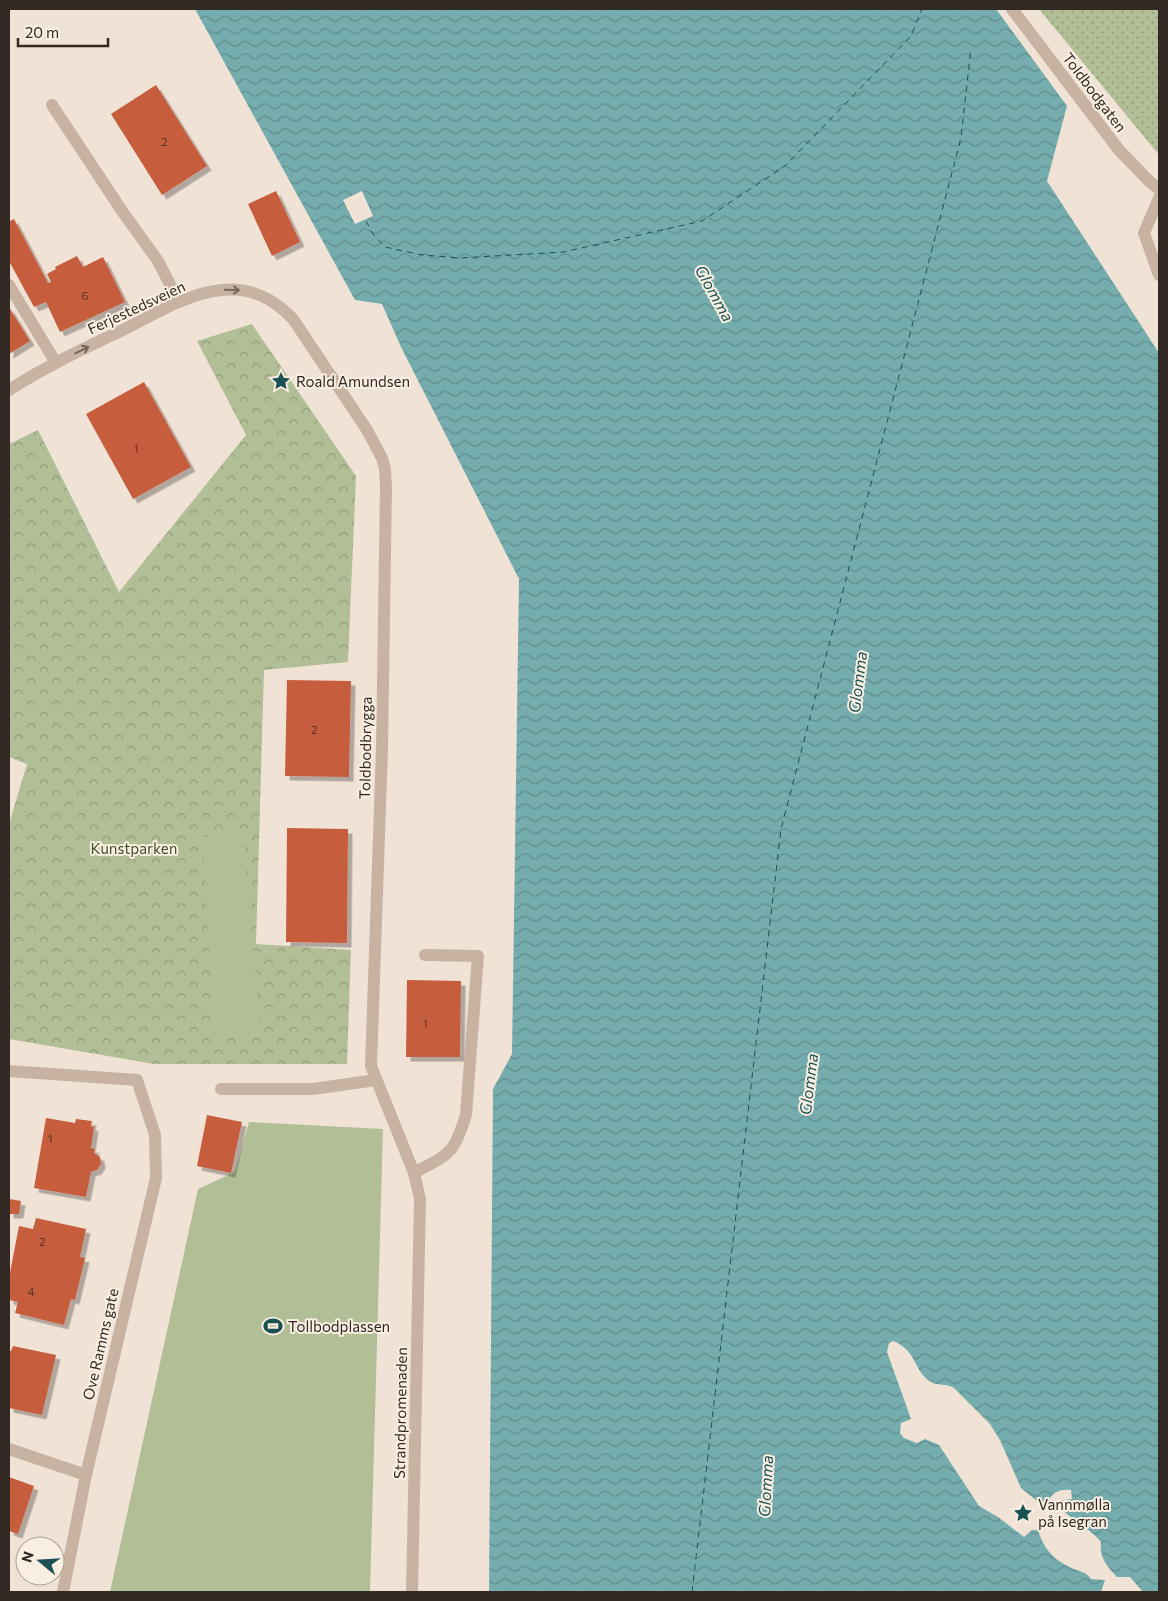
<svg xmlns="http://www.w3.org/2000/svg" width="1168" height="1601" viewBox="0 0 1168 1601" font-family="Commissioner,sans-serif">
	<defs>
		<pattern id="grass-dots" width="8" height="8" patternUnits="userSpaceOnUse" patternTransform="scale(1.25)"><rect width="8" height="8" fill="#b2bf96"/><path d="M2 2h.1M6 6h.1" fill="none" stroke="#919b7a" stroke-width="1.8" stroke-linecap="round"/></pattern>
		<pattern id="forest-crowns" width="20" height="18" patternUnits="userSpaceOnUse" patternTransform="scale(1.25)"><rect width="20" height="18" fill="#b2bf96"/><path d="M2 6a3 3 0 1 1 6 0M12 15a3 3 0 1 1 6 0" fill="none" stroke="#919b7a"/></pattern>
		<pattern id="water-waves" width="16" height="10" patternUnits="userSpaceOnUse" patternTransform="scale(1.25)"><rect width="16" height="10" fill="#75acad"/><path d="M0 5q4-4 8 0t8 0" fill="none" stroke="#618c8d"/></pattern>
		<filter id="shadow"><feDropShadow dx="4.5" dy="4.5" stdDeviation="0" flood-color="#0004"/></filter>
	</defs>
	<rect width="100%" height="100%" fill="#f0e3d6"/>
	<path fill="url(#grass-dots)" d="M 1039,9 L 1159,9 L 1159,155 Z"/>
	<path fill="url(#forest-crowns)" d="M 252,324 L 356,476 L 348,662 L 264,670 L 256,944 L 351,950 L 347,1064 L 154,1064 L 9,1039 L 9,824 L 27,764 L 9,757 L 9,444 L 38,430 L 119,592 L 246,435 L 197,341 Z"/>
	<path fill="#b2bf96" d="M 243,834 L 261,1037 L 215,1038 L 202,837 Z
		M 249,1122 L 383,1129 L 370,1592 L 110,1592 L 198,1189 L 235,1172 Z"/>
	<path fill="url(#water-waves)" d="M 195,9 L 996,9 L 1067,106 L 1047,181 L 1159,353 L 1159,1592 L 1143,1592 L 1130,1577 L 1117,1577 C 1107,1566 1099,1558 1101,1542 C 1089,1527 1070,1520 1058,1505 L 1059,1501 L 1072,1499 L 1071,1490 C 1057,1488 1048,1495 1047,1509 L 1021,1488 L 1000,1440 L 990,1424 L 954,1388 C 947,1383 938,1386 931,1382 C 913,1371 917,1350 893,1341 L 889,1343 L 887,1352 L 911,1419 L 901,1423 L 900,1433 L 904,1438 L 917,1443 L 925,1439 L 939,1445 L 979,1506 L 998,1517 L 1024,1537 L 1032,1530 L 1038,1530 C 1044,1550 1055,1561 1074,1569 C 1082,1572 1086,1572 1091,1579 L 1105,1580 L 1101,1592 L 489,1592 L 493,1089 L 512,1054 L 519,579 L 401,347 L 382,304 L 355,300 Z"/>
	<path fill="#f0e3d6" d="M 362,191 L 373,216 L 355,224 L 343,200 Z"/>
	<g fill="none" stroke-linecap="round" stroke-linejoin="round">
		<path stroke="#1a5153" stroke-width="1" stroke-dasharray="6 5" stroke-linecap="butt" d="M 366,221 L 373,234 L 385,247 L 422,255 L 460,258 L 563,252 L 702,221 L 785,166 L 911,36 L 922,9
			M 692,1592 L 781,829 L 961,138 L 971,48"/>
	</g>
	<path fill="#c65d3e" filter="url(#shadow)" d="M 156,85 L 207,166 L 162,195 L 111,114 Z
		M 276,191 L 300,242 L 272,256 L 248,204 Z
		M 9,218 L 10,221 L 14,219 L 48,283 L 51,282 L 47,274 L 56,269 L 55,267 L 77,256 L 83,267 L 103,257 L 125,302 L 60,332 L 46,302 L 34,307 L 9,261 Z
		M 9,307 L 30,341 L 9,354 Z
		M 144,382 L 191,467 L 133,499 L 86,414 Z
		M 287,680 L 351,681 L 349,777 L 285,776 Z
		M 287,828 L 348,829 L 347,943 L 286,942 Z
		M 407,980 L 461,981 L 460,1057 L 406,1057 Z
		M 207,1115 L 242,1122 L 231,1173 L 197,1166 Z
		M 46,1118 L 75,1123 L 76,1119 L 92,1121 L 91,1126 L 94,1127 L 91,1148 L 95,1149 L 94,1153 L 100,1157 L 101,1164 L 97,1170 L 91,1172 L 86,1197 L 34,1188 Z
		M 9,1199 L 21,1201 L 19,1214 L 9,1214 Z
		M 36,1218 L 86,1229 L 80,1257 L 85,1258 L 75,1300 L 71,1299 L 64,1325 L 15,1313 L 18,1302 L 9,1300 L 9,1278 L 19,1226 L 33,1229 Z
		M 13,1346 L 56,1355 L 42,1415 L 9,1408 L 9,1351 L 11,1351 Z
		M 9,1477 L 34,1486 L 18,1534 L 9,1531 Z"/>
	<g fill="none" stroke-linecap="round" stroke-linejoin="round">
		<path stroke="#c8b3a2" stroke-width="12" d="M 1012,9 L 1119,150 L 1149,181
			M 52,105 L 122,211 L 158,261 L 179,302
			M 1159,198 L 1144,233 L 1159,275
			M 221,1089 L 313,1089 L 376,1080
			M 414,1173 C 450,1153 453,1156 466,1115 L 478,956 L 425,955"/>
		<path stroke="#c8b3a2" stroke-width="12" d="M 1149,181 L 1159,189
			M 9,285 L 56,363
			M 9,390 C 46,366 87,347 127,328 C 156,313 189,293 222,290 C 251,287 273,298 293,319 L 367,430 L 382,458 L 385,469 L 386,487 L 382,749 L 371,1066 L 414,1173 L 420,1199 L 412,1592
			M 9,1071 L 137,1080 L 155,1135 L 156,1178 L 86,1475 L 63,1592
			M 9,1449 L 86,1475"/>
	</g>
	<defs><path id="oneway-shaft" d="M-6 0H5M1.5-3L5.5 0L1.5 3" fill="none" stroke-width="1.6" stroke-linecap="round" stroke-linejoin="round" transform="scale(1.25)"/></defs>
	<g stroke="#76675d">
		<use href="#oneway-shaft" transform="translate(232 290) rotate(1)"/>
		<use href="#oneway-shaft" transform="translate(82 350) rotate(-26)"/>
	</g>
	<defs>
		<g id="sight-bare" transform="scale(1.5)"><path d="M0-6L1.8-2.2L6-1.7L2.9 1.2L3.7 5.4L0 3.3L-3.7 5.4L-2.9 1.2L-6-1.7L-1.8-2.2Z" fill="#1a5153" stroke="#f8eee1" stroke-width="2.5" paint-order="stroke"/></g>
		<g id="stadium-bare" transform="scale(1.5)"><path d="M0-5a6.5 5 0 1 0 0 10a6.5 5 0 1 0 0-10ZM-3.5-1.8h7v3.6h-7Z" fill="#1a5153" stroke="#f8eee1" stroke-width="2.5" paint-order="stroke"/></g>
	</defs>
	<g fill-rule="evenodd">
		<use href="#sight-bare" x="281" y="381"/>
		<use href="#stadium-bare" x="273" y="1326"/>
		<use href="#sight-bare" x="1023" y="1513"/>
	</g>
	<g text-anchor="middle" dominant-baseline="central" stroke-width="4" stroke-linejoin="round" paint-order="stroke">
		<g font-size="12" fill="#57362a">
			<text x="164" y="141">2</text>
			<text x="85" y="295">6</text>
			<text x="136" y="448">1</text>
			<text x="314" y="729">2</text>
			<text x="425" y="1023">1</text>
			<text x="50" y="1138">1</text>
			<text x="42" y="1241">2</text>
			<text x="31" y="1291">4</text>
		</g>
		<g font-size="15" fill="#322924" stroke="#f8eee1">
			<text transform="translate(1095 92) rotate(53)">Toldbodgaten</text>
			<text transform="translate(136 307) rotate(-25)">Ferjestedsveien</text>
			<text transform="translate(365 748) rotate(-89)">Toldbodbrygga</text>
			<text transform="translate(100 1344) rotate(-77)">Ove Ramms gate</text>
			<text transform="translate(400 1413) rotate(-89)">Strandpromenaden</text>
		</g>
		<g font-size="15" fill="#322924" stroke="#f8eee1" text-anchor="start">
			<text x="296" y="381">Roald Amundsen</text>
			<text x="288" y="1326">Tollbodplassen</text>
			<text x="1038" y="1504">Vannmølla<tspan x="1038" dy="17">på Isegran</tspan></text>
		</g>
		<g font-size="15" fill="#425128" stroke="#f8eee1">
			<text x="134" y="848">Kunstparken</text>
		</g>
		<g font-size="16" font-style="italic" fill="#1a5153" stroke="#f8eee1">
			<text transform="translate(715 293) rotate(61)">Glomma</text>
			<text transform="translate(857 682) rotate(-83)">Glomma</text>
			<text transform="translate(808 1084) rotate(-83)">Glomma</text>
			<text transform="translate(765 1486) rotate(-87)">Glomma</text>
		</g>
	</g>
	<rect width="1168" height="1601" fill="none" stroke="#322924" stroke-width="20"/>
	<g transform="translate(40 1561) rotate(288)"><circle r="24" fill="#f8eee1" stroke="#a99f95"/>
	<path d="M0-4L9 19L0 12L-9 19Z" fill="#1a5153"/>
	<text y="-8" font-size="14" font-weight="bold" text-anchor="middle" fill="#322924">N</text>
	</g>
	<path d="M18 38v8h90v-8" fill="none" stroke="#322924" stroke-width="2.5"/>
	<text x="25" y="38" font-size="15" fill="#322924" stroke="#f8eee1" stroke-width="4" paint-order="stroke">20 m</text>
</svg>
